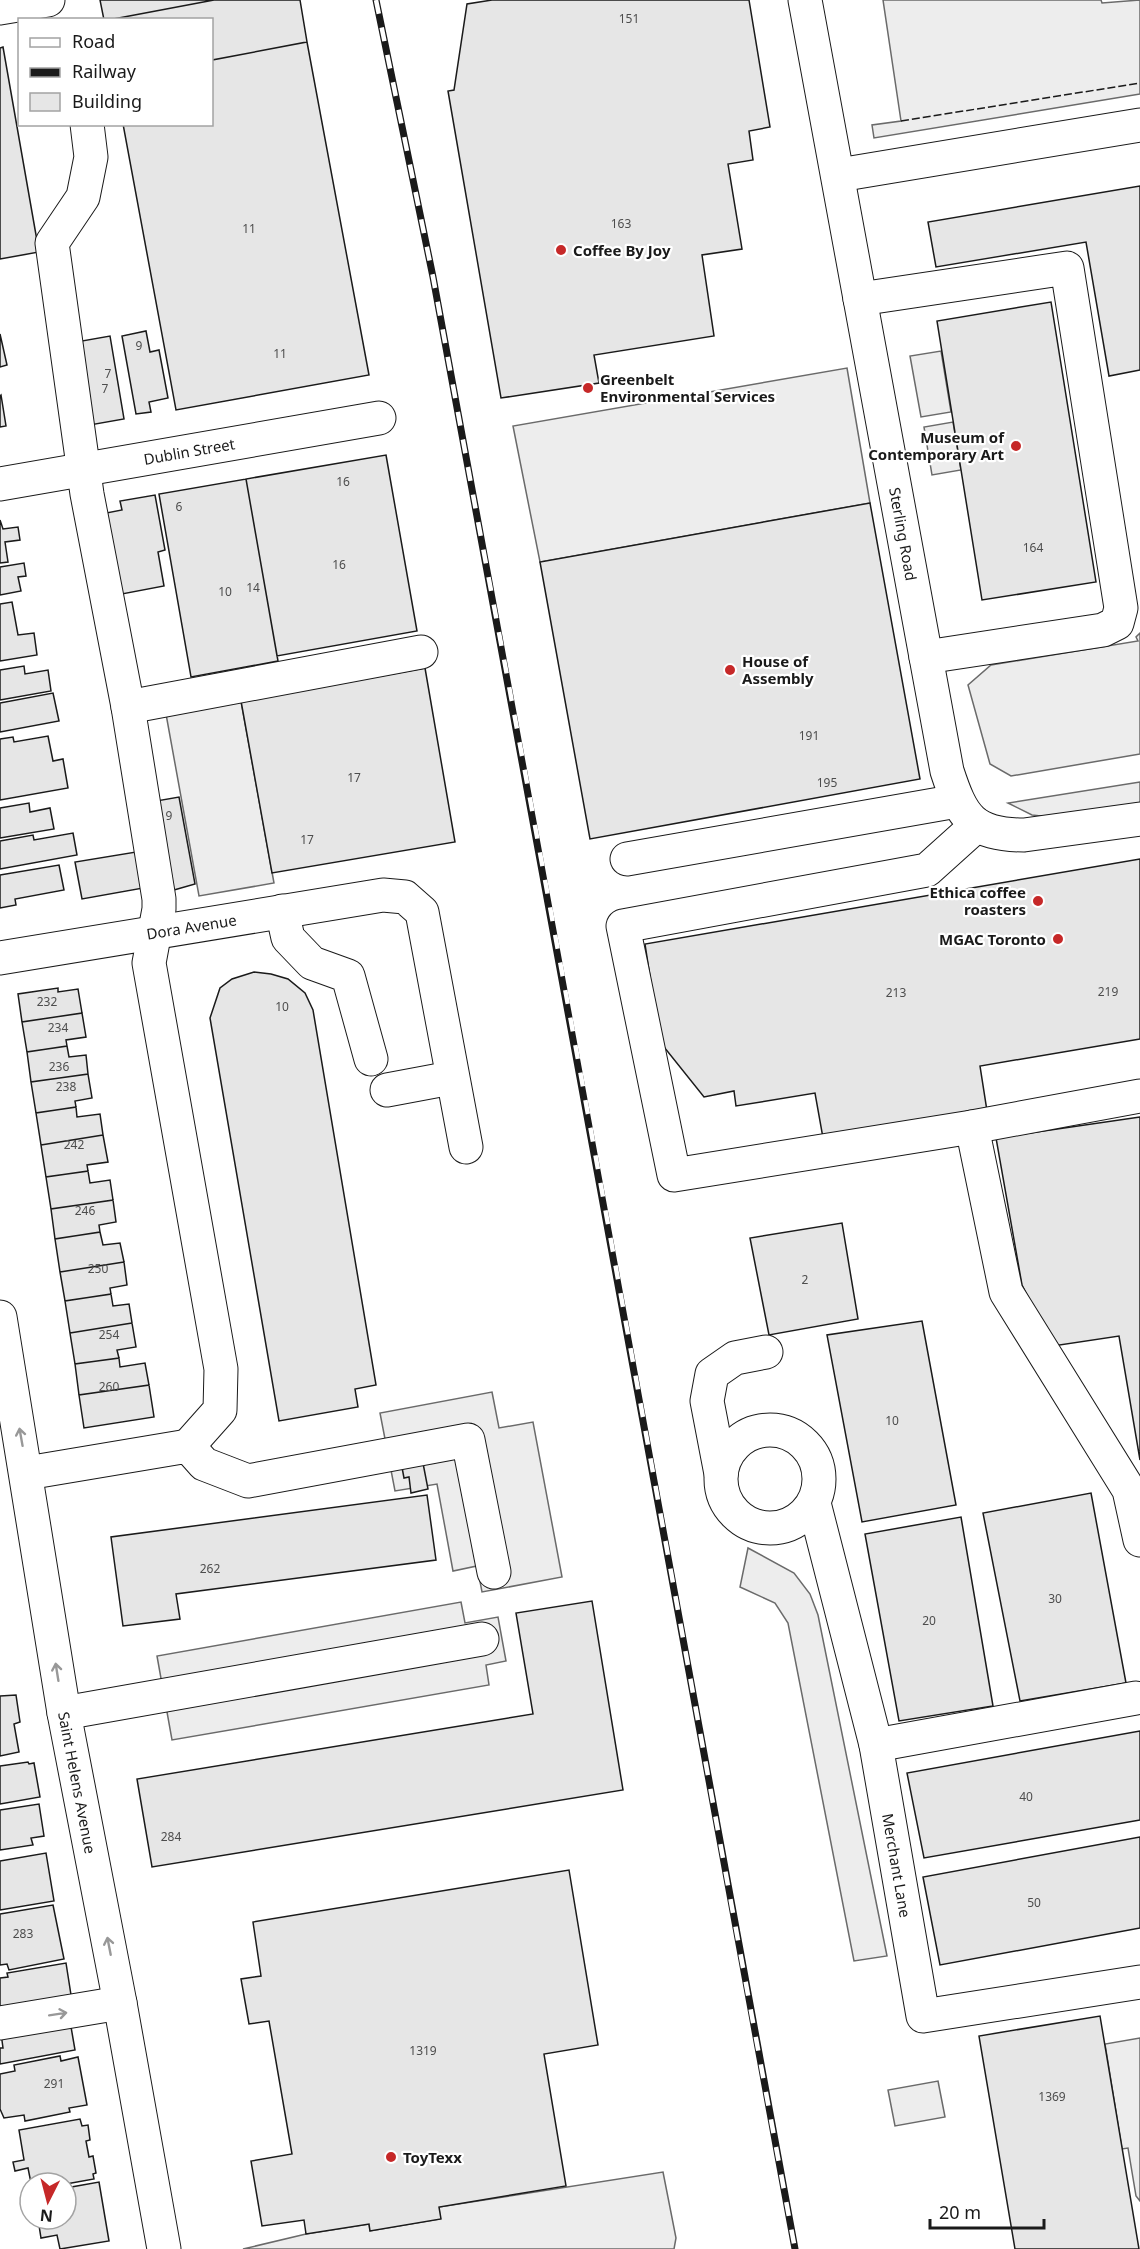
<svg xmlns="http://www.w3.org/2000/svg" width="1140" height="2249" viewBox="0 0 1140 2249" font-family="'Noto Sans',sans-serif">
	<rect width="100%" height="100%" fill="#fff"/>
	<path fill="#ededed" stroke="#6a6a6a" stroke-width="1.5" d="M 883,0 L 1101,0 L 1102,3 L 1140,0 L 1140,94 L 874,138 L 872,125 L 901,121 Z
		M 941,351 L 951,412 L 921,417 L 910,356 Z
		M 847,368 L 870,503 L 540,562 L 513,426 Z
		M 953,422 L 961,470 L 932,475 L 924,427 Z
		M 1140,633 L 1140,754 L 1011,776 L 990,764 L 968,685 L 991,665 L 1138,641 L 1136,637 Z
		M 241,701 L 274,883 L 199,896 L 166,714 Z
		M 1140,782 L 1140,804 L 1050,817 L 1032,815 L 1008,803 Z
		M 492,1392 L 499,1428 L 533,1422 L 562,1577 L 482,1592 L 477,1566 L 453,1571 L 437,1484 L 395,1491 L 380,1413 Z
		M 748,1548 L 794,1573 L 810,1594 L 818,1615 L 887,1956 L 854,1961 L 788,1623 L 775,1603 L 740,1587 Z
		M 461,1602 L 465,1623 L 498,1617 L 506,1661 L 486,1665 L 489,1685 L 172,1740 L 157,1656 Z
		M 1140,2038 L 1140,2201 L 1136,2196 L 1128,2148 L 1122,2149 L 1105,2044 Z
		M 938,2081 L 945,2117 L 895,2126 L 888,2090 Z
		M 663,2172 L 676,2238 L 674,2249 L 243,2249 L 306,2234 L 369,2224 L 370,2231 L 440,2219 L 439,2207 Z"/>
	<path fill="#e6e6e6" stroke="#1a1a1a" stroke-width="1.5" d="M 100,0 L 214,0 L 108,20 L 104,20 Z
		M 214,0 L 300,0 L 307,42 L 212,60 L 212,20 L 108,20 Z
		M 492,0 L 749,0 L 770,127 L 749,131 L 753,160 L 728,164 L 742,249 L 702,255 L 714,336 L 594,355 L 599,383 L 501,398 L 448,91 L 454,90 L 467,4 Z
		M 307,42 L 369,375 L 176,410 L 123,124 L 212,124 L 212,60 Z
		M 3,47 L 39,252 L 0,259 L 0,48 Z
		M 1140,186 L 1140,370 L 1109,376 L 1086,242 L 936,267 L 928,222 Z
		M 1051,302 L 1096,582 L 982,600 L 937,321 Z
		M 146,331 L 150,352 L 159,350 L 168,398 L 149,402 L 151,412 L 136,414 L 122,336 Z
		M 0,334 L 7,365 L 0,367 Z
		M 110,336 L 124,419 L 90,425 L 76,342 Z
		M 1,395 L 6,426 L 0,427 L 0,396 Z
		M 386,455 L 417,631 L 277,656 L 246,479 Z
		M 246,479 L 278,661 L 191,677 L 159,494 Z
		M 155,495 L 165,550 L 158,552 L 164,586 L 122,594 L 101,514 L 122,510 L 120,501 Z
		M 870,503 L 920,779 L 590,839 L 540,562 Z
		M 0,520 L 3,529 L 18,527 L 20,540 L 5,542 L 8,562 L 0,563 Z
		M 24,563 L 26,576 L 18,577 L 21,591 L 0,595 L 0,567 Z
		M 12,602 L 18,635 L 34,633 L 37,655 L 0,661 L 0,604 Z
		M 24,666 L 25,674 L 48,670 L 51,691 L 0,700 L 0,670 Z
		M 425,668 L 455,842 L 272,873 L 241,701 Z
		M 53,693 L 59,721 L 0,732 L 0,703 Z
		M 48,736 L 53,761 L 63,759 L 68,788 L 0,800 L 0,739 L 13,737 L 14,742 Z
		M 179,797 L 195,884 L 167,892 L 156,801 Z
		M 29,803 L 30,812 L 50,808 L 54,829 L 0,838 L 0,808 Z
		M 73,833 L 77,855 L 0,869 L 0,841 L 33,835 L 34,840 Z
		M 142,851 L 149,887 L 82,899 L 75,862 Z
		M 1140,859 L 1140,1039 L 980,1066 L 987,1111 L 823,1138 L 815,1093 L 736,1106 L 734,1091 L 704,1097 L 660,1042 L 645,944 Z
		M 59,865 L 64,890 L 15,899 L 16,905 L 0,908 L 0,875 Z
		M 254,972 L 271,974 L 288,979 L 305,993 L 313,1010 L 376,1385 L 355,1389 L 358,1407 L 279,1421 L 210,1018 L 220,988 L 232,979 Z
		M 58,988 L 58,992 L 78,989 L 82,1013 L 22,1022 L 18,994 Z
		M 82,1013 L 86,1037 L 66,1040 L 67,1046 L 27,1052 L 22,1022 Z
		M 67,1046 L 69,1057 L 86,1055 L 88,1074 L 31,1082 L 27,1052 Z
		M 88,1074 L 92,1098 L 75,1101 L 76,1107 L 36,1113 L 31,1082 Z
		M 76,1107 L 77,1117 L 100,1114 L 103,1135 L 41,1145 L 36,1113 Z
		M 1140,1117 L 1140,1460 L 1119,1336 L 1053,1346 L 1022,1285 L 996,1138 Z
		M 103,1135 L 108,1162 L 87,1165 L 88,1171 L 46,1177 L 41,1145 Z
		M 88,1171 L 90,1183 L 110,1180 L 113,1200 L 51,1209 L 46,1177 Z
		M 113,1200 L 116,1222 L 99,1225 L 100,1232 L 55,1239 L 51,1209 Z
		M 842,1223 L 858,1319 L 769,1335 L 750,1238 Z
		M 100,1232 L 103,1245 L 120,1243 L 124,1262 L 60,1272 L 55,1239 Z
		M 124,1262 L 127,1285 L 110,1288 L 111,1294 L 65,1301 L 60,1272 Z
		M 111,1294 L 113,1306 L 129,1304 L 132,1323 L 70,1333 L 65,1301 Z
		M 922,1321 L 956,1505 L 862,1522 L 827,1335 Z
		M 132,1323 L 136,1347 L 117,1350 L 119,1358 L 75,1364 L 70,1333 Z
		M 119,1358 L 120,1367 L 145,1363 L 149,1385 L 79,1395 L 75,1364 Z
		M 149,1385 L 154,1417 L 84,1428 L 79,1395 Z
		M 422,1458 L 428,1489 L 411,1493 L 409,1477 L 404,1478 L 401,1462 Z
		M 1091,1493 L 1126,1683 L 1020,1701 L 983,1513 Z
		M 427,1495 L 436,1560 L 176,1594 L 180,1619 L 123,1626 L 111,1537 Z
		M 961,1517 L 993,1706 L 899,1721 L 865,1534 Z
		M 592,1601 L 623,1790 L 152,1867 L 137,1779 L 533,1714 L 516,1613 Z
		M 16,1695 L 20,1722 L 14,1724 L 19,1752 L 0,1756 L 0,1696 Z
		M 1140,1731 L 1140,1820 L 924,1858 L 907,1773 Z
		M 28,1762 L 29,1764 L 34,1763 L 40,1797 L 0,1804 L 0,1766 Z
		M 39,1804 L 44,1836 L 31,1838 L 33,1845 L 0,1850 L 0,1810 Z
		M 1140,1837 L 1140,1928 L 940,1965 L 923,1877 Z
		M 46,1853 L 54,1901 L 0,1910 L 0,1861 Z
		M 569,1870 L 598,2045 L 544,2054 L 566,2186 L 439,2207 L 441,2219 L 370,2231 L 369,2224 L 306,2234 L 304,2220 L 262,2226 L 251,2161 L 292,2154 L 269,2021 L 249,2024 L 241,1979 L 261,1976 L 253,1922 Z
		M 53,1905 L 64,1959 L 9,1970 L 7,1964 L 0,1965 L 0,1914 Z
		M 66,1963 L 71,1995 L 0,2010 L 0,1978 L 8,1977 L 7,1973 Z
		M 1100,2016 L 1139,2249 L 1015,2249 L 979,2036 Z
		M 70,2021 L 75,2050 L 0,2064 L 0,2048 L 3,2048 L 1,2033 Z
		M 60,2056 L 61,2061 L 78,2057 L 87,2105 L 69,2108 L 70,2112 L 25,2121 L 24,2115 L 4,2118 L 0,2109 L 0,2074 L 15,2071 L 14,2065 Z
		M 80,2119 L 82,2126 L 88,2125 L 90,2140 L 86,2141 L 89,2157 L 93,2156 L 96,2173 L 93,2174 L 94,2179 L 66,2184 L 31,2183 L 28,2168 L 15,2171 L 13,2162 L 24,2160 L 19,2130 Z
		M 99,2182 L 109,2241 L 60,2249 L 57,2235 L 41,2238 L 38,2219 L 66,2219 L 66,2188 Z"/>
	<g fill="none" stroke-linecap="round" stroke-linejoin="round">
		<g stroke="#1a1a1a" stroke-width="35">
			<g id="minor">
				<path id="s1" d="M 805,0 L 947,771 C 962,817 972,835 1024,835 L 1140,819"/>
				<path d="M 0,8 L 48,0"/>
				<path d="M 87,124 L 91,157 L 83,197 L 52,243 L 87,494 L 128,707 L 159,899 L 159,909 L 149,963 L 221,1369 L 220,1410 L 188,1446"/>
				<path d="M 839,175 L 1140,125"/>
				<path d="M 860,299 L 1067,268 L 1121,608 L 1117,623 L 1103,630 L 926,657"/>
				<path id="s2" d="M 0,484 L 379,418"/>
				<path d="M 128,707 L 421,652"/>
				<path d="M 627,859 L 957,801"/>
				<path d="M 282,911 L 288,938 L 312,963 L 348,976 L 371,1059"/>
				<path id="s3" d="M 0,958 L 383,895 L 405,897 L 422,912 L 466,1147"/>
				<path d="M 387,1090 L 451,1078"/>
				<path d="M 1140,1096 L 972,1127 L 1006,1292 L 1129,1490 L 1140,1540"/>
				<path d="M 972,1127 L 674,1175 L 623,926 L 927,870 L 977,825"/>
				<path id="s4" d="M 0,1317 L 64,1713 L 120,2003 L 164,2249"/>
				<circle cx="770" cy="1479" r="49"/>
				<path d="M 27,1473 L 188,1446 L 204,1464 L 248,1481 L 468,1440 L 494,1572"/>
				<path d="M 721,1474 L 707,1401 L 712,1374 L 735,1358 L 766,1352"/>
				<path id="s5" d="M 814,1503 L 876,1745 L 923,2016 L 1140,1982"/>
				<path d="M 64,1713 L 482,1639"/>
				<path d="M 876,1745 L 1136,1698"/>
				<path d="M 0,2023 L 120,2003"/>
			</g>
		</g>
		<use href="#minor" stroke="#fff" stroke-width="33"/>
		<g stroke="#1a1a1a" stroke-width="7">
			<path id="rail" d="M 376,0 L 433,277 L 476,511 C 586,1090 687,1670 795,2249"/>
		</g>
		<use href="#rail" stroke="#fff" stroke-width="4.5" stroke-dasharray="14" stroke-linecap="butt"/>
		<path stroke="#1a1a1a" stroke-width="1.5" stroke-dasharray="8 3" stroke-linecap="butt" d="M 901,121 L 1140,83"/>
	</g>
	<defs><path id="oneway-shaft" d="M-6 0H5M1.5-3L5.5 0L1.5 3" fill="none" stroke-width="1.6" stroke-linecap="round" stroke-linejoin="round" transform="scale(1.5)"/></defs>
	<g stroke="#989898">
		<use href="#oneway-shaft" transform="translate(21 1437) rotate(-100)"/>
		<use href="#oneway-shaft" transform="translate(57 1672) rotate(-99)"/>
		<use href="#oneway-shaft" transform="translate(109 1946) rotate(-101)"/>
		<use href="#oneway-shaft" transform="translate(58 2014) rotate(-9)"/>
	</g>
	<g fill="#c62828" stroke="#fff" stroke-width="2">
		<circle cx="561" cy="250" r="6"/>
		<circle cx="588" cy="388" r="6"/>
		<circle cx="1016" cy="446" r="6"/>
		<circle cx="730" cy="670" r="6"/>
		<circle cx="1038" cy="901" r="6"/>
		<circle cx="1058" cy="939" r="6"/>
		<circle cx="391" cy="2157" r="6"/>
	</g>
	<g text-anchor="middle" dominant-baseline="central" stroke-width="4.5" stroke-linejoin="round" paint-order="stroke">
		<g font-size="12" fill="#4d4d4d">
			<text x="629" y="18">151</text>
			<text x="621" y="223">163</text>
			<text x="249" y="228">11</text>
			<text x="139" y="345">9</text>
			<text x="280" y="353">11</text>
			<text x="108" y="373">7</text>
			<text x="105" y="388">7</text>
			<text x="343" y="481">16</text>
			<text x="179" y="506">6</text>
			<text x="1033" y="547">164</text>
			<text x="339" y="564">16</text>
			<text x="253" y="587">14</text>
			<text x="225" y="591">10</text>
			<text x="809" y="735">191</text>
			<text x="354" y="777">17</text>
			<text x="827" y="782">195</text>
			<text x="169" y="815">9</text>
			<text x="307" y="839">17</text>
			<text x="1108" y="991">219</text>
			<text x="896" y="992">213</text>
			<text x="47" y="1001">232</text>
			<text x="282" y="1006">10</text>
			<text x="58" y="1027">234</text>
			<text x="59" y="1066">236</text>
			<text x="66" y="1086">238</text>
			<text x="74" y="1144">242</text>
			<text x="85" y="1210">246</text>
			<text x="98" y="1268">250</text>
			<text x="805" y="1279">2</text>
			<text x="109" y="1334">254</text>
			<text x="109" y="1386">260</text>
			<text x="892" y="1420">10</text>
			<text x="210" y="1568">262</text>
			<text x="1055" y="1598">30</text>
			<text x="929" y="1620">20</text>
			<text x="1026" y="1796">40</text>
			<text x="171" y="1836">284</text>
			<text x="1034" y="1902">50</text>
			<text x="23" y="1933">283</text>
			<text x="423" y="2050">1319</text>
			<text x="54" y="2083">291</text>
			<text x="1052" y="2096">1369</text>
		</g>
		<g font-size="15" font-weight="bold" fill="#1a1a1a" stroke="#fff" text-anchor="start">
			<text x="573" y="250">Coffee By Joy</text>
			<text x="600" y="379">Greenbelt<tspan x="600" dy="17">Environmental Services</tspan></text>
			<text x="1004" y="437" text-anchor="end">Museum of<tspan x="1004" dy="17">Contemporary Art</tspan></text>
			<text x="742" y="661">House of<tspan x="742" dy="17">Assembly</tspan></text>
			<text x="1026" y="892" text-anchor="end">Ethica coffee<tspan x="1026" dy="17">roasters</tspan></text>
			<text x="1046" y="939" text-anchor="end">MGAC Toronto</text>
			<text x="403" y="2157">ToyTexx</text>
		</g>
		<g font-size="15" fill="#1a1a1a" stroke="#fff">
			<text stroke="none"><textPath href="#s2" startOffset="192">Dublin Street</textPath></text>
			<text stroke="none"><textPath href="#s1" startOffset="543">Sterling Road</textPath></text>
			<text stroke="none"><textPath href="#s3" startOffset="194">Dora Avenue</textPath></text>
			<text stroke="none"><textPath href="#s4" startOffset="472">Saint Helens Avenue</textPath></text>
			<text stroke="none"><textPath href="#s5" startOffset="372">Merchant Lane</textPath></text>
		</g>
	</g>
	<rect x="18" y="18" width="195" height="108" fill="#ffffff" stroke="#a3a3a3" stroke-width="1.5"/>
	<rect x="30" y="38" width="30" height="9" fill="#ffffff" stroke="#a3a3a3" stroke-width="1.5"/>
	<text x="72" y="48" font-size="18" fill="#1a1a1a">Road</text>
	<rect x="30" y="68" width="30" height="9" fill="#1a1a1a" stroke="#a3a3a3" stroke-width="1.5"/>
	<text x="72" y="78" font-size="18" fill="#1a1a1a">Railway</text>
	<rect x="30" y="93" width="30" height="18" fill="#e6e6e6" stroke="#a3a3a3" stroke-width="1.5"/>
	<text x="72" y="108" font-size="18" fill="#1a1a1a">Building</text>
	<g transform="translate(48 2201) rotate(186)"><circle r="28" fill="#ffffff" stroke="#a3a3a3" stroke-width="1.5"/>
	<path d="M0-4.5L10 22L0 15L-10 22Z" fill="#c62828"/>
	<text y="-9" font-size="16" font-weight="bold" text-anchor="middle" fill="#1a1a1a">N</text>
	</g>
	<path d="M930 2219v9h114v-9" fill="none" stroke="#1a1a1a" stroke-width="3"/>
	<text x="939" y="2219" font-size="18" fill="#1a1a1a" stroke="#ffffff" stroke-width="4.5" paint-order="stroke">20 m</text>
</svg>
